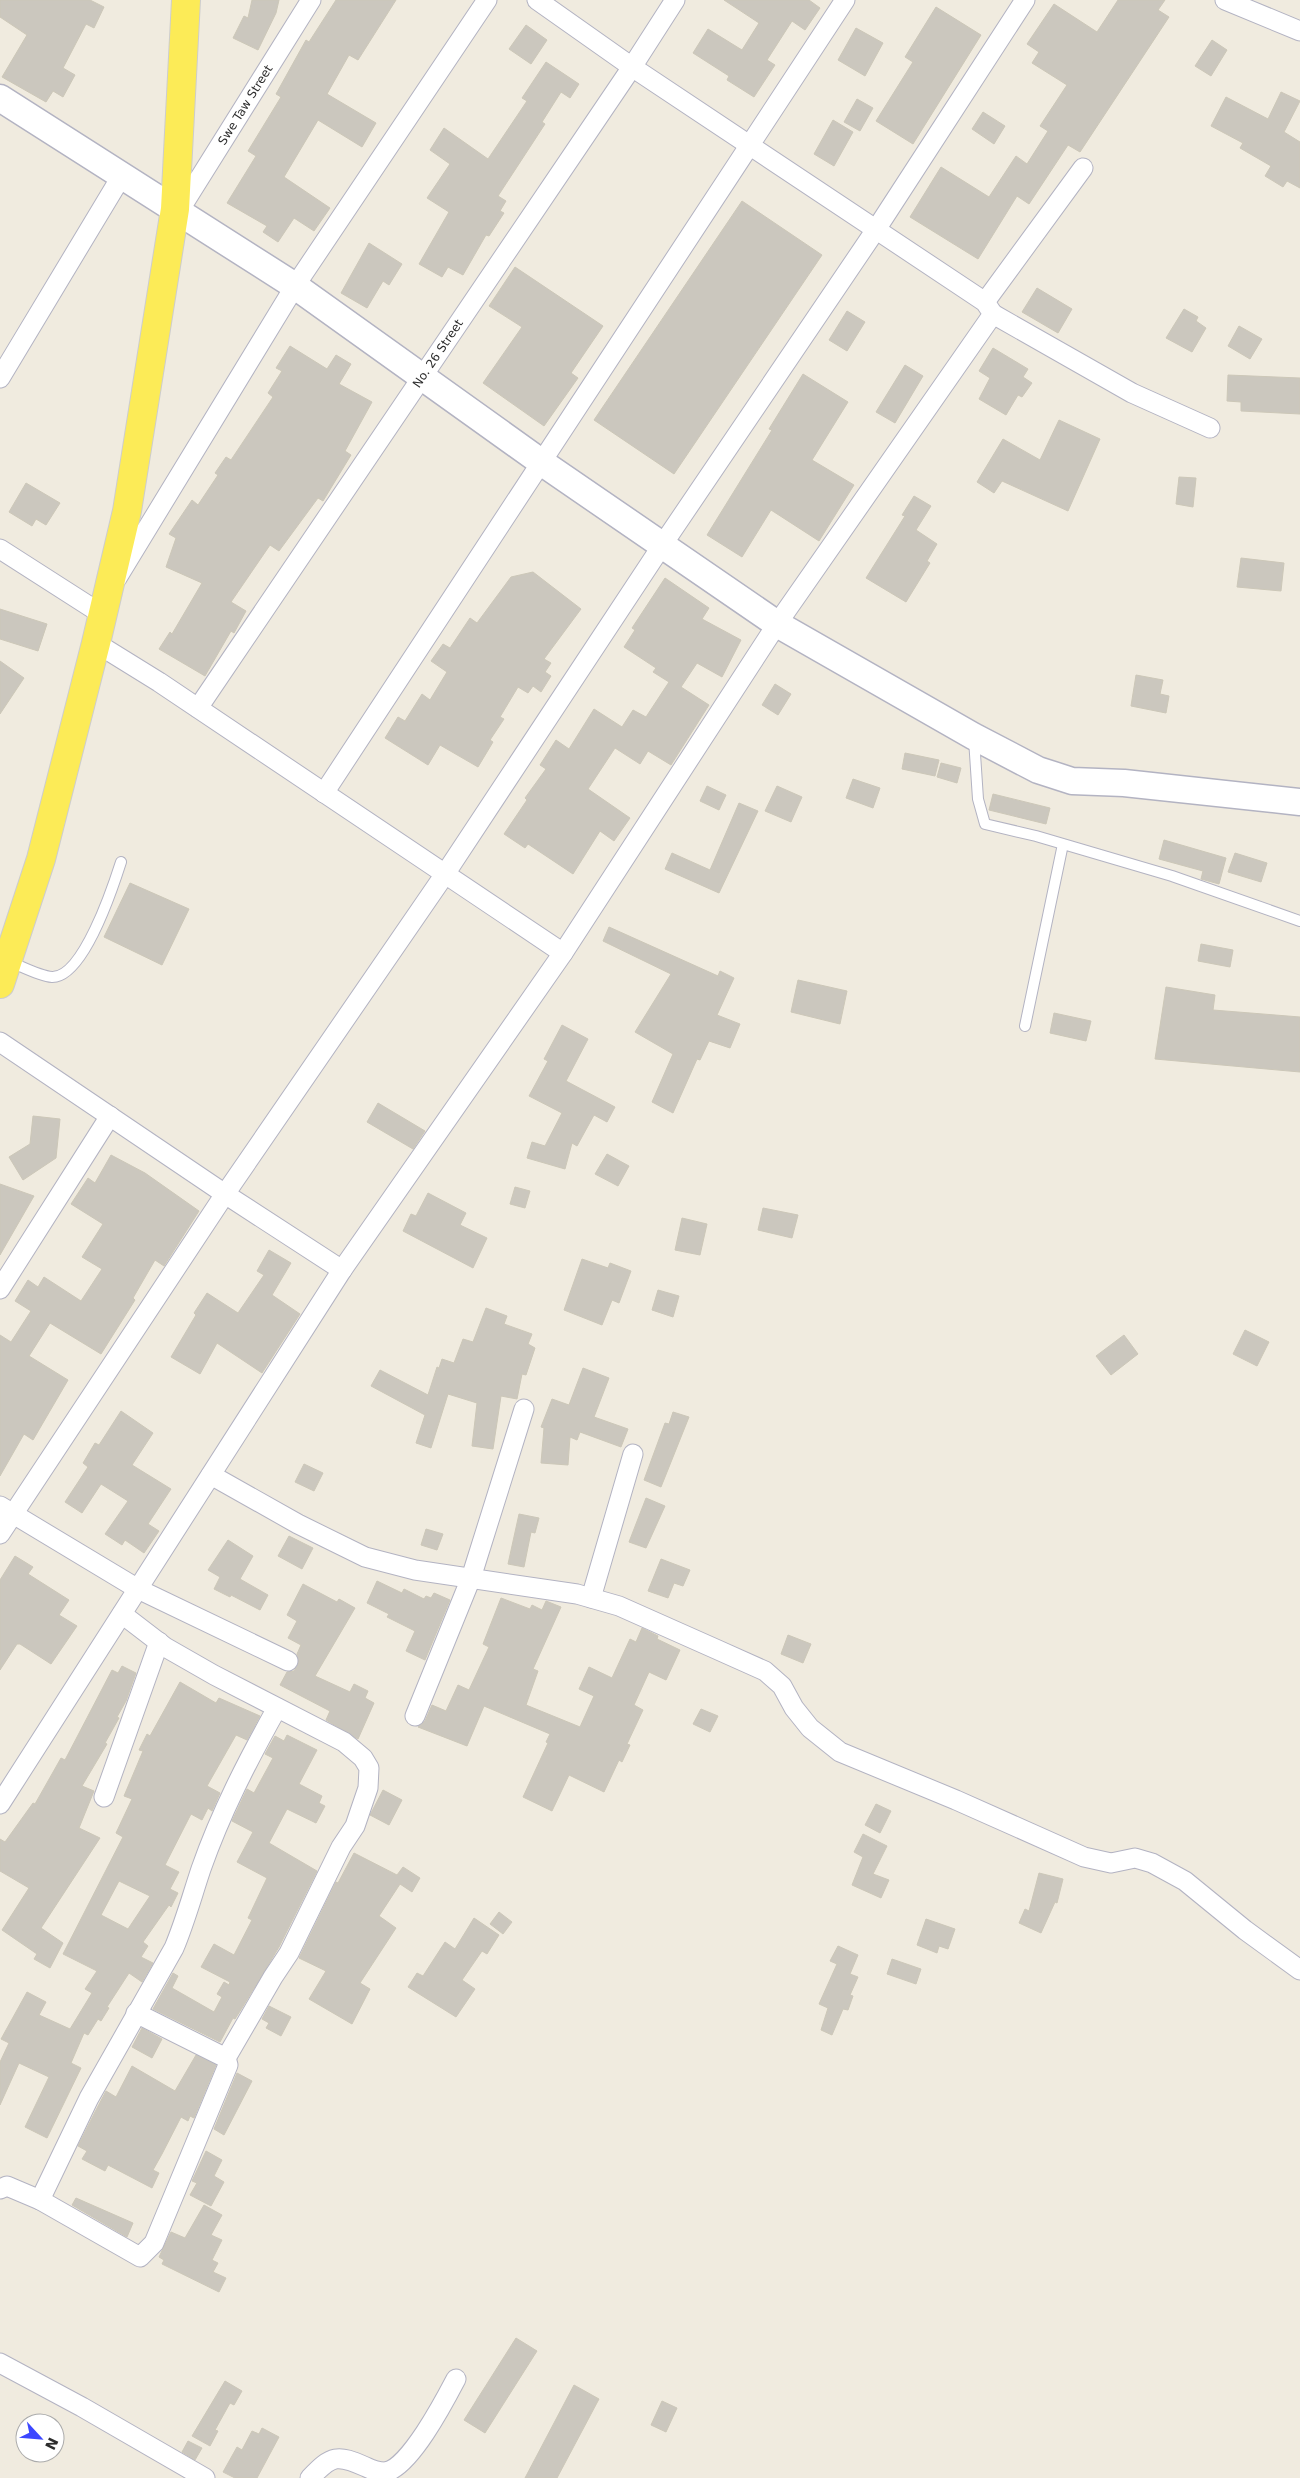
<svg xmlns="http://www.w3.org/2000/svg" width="1300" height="2478" viewBox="0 0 1300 2478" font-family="'DejaVu Sans',sans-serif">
	<rect width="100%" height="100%" fill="#f0ebdf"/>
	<path fill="#cbc7be" stroke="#ccc7b8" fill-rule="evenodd" d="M 0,0 L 90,0 L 104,7 L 94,28 L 86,24 L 63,68 L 75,75 L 63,97 L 53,91 L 46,102 L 2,77 L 27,35 L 0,17 Z
		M 252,0 L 279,0 L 276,13 L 258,50 L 233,38 L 244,16 L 248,18 Z
		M 336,0 L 396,0 L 358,60 L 349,55 L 327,94 L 376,123 L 362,147 L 318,120 L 284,177 L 330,208 L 314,231 L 294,218 L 278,242 L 263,232 L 267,226 L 227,203 L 256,156 L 248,151 L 281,97 L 276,94 L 306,40 L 309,42 Z
		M 724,0 L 809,0 L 820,8 L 805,30 L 792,21 L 767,60 L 775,65 L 754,97 L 727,80 L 729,76 L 693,53 L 708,29 L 742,50 L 759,23 Z
		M 1118,0 L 1165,0 L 1158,10 L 1169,17 L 1080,152 L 1068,145 L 1029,204 L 1017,196 L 978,259 L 910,217 L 941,167 L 989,197 L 1016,156 L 1027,164 L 1048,131 L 1040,126 L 1067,85 L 1032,63 L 1039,52 L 1027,44 L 1054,4 L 1097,32 Z
		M 936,7 L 981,35 L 913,144 L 876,121 L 913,62 L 905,57 Z
		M 526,25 L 547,40 L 531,64 L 509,49 Z
		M 856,28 L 883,43 L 865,76 L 838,60 Z
		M 1212,40 L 1227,50 L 1211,76 L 1195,66 Z
		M 546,62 L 579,84 L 570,98 L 561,92 L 542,122 L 545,124 L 498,196 L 506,201 L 500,211 L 504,213 L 489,236 L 486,235 L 463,275 L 448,267 L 442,277 L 419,264 L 449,212 L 427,198 L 450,164 L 430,150 L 444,128 L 488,159 L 527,101 L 522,98 Z
		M 1281,92 L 1300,101 L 1284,132 L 1300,142 L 1300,188 L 1287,181 L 1283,187 L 1265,176 L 1271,166 L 1240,148 L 1243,143 L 1211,126 L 1226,97 L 1268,119 Z
		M 857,99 L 873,108 L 860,131 L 844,122 Z
		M 983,112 L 1005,126 L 994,144 L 972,129 Z
		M 833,120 L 853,132 L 834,166 L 814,154 Z
		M 742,201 L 822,255 L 674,474 L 594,420 Z
		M 369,243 L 402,264 L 389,285 L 383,281 L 367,308 L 341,293 Z
		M 515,267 L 603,326 L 571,373 L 578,378 L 544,426 L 483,383 L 522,327 L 489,306 Z
		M 1037,288 L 1072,309 L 1058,333 L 1022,312 Z
		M 1184,309 L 1198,317 L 1196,321 L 1206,328 L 1192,352 L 1166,338 Z
		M 847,311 L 865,322 L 847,351 L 829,340 Z
		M 1239,326 L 1262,339 L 1250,359 L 1228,346 Z
		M 290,346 L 327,369 L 336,355 L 351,364 L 339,384 L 372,402 L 345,451 L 351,455 L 323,501 L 318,498 L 279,551 L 270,545 L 231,602 L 246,611 L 234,633 L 231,631 L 205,676 L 159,649 L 170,632 L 172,634 L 202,583 L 166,567 L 176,538 L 169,534 L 192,500 L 198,505 L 218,475 L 215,473 L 226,457 L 231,460 L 273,397 L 268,393 L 282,371 L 276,368 Z
		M 993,348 L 1028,369 L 1023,377 L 1032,383 L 1022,397 L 1018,395 L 1006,415 L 979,399 L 990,378 L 979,371 Z
		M 905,365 L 923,376 L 895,423 L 876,412 Z
		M 803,374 L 848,402 L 812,460 L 854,485 L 819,541 L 771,510 L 742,557 L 707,535 L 772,430 L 769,429 Z
		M 1228,375 L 1300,378 L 1300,414 L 1241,411 L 1241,402 L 1227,401 Z
		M 1059,420 L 1100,439 L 1068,511 L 1002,481 L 994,493 L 977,482 L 1003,439 L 1040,460 Z
		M 1179,477 L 1196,478 L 1193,507 L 1176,504 Z
		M 26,483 L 60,503 L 46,525 L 36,519 L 32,526 L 9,512 Z
		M 914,496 L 931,506 L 916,530 L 937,544 L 927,561 L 930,563 L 906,602 L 866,578 L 905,516 L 902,515 Z
		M 1241,558 L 1284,563 L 1281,591 L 1237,587 Z
		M 533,572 L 581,609 L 544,659 L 551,663 L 545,672 L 551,676 L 541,692 L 533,686 L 528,693 L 518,687 L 500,717 L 504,719 L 490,740 L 493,742 L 478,767 L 440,745 L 428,765 L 385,738 L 398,717 L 405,721 L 422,694 L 430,700 L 447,672 L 431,661 L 443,644 L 450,648 L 470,618 L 477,623 L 511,577 Z
		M 665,578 L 709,608 L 702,619 L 741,640 L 722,677 L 697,663 L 681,687 L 709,705 L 671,765 L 648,751 L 640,764 L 615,748 L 588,789 L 630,818 L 614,841 L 600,831 L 573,874 L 528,844 L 525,848 L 504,834 L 527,800 L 525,798 L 546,769 L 540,765 L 556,740 L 569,749 L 594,709 L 622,727 L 633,710 L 646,717 L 669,682 L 653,672 L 656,668 L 624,647 L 635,630 L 632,628 Z
		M 0,609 L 47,624 L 38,651 L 0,639 Z
		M 0,661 L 24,678 L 0,714 Z
		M 1136,675 L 1163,680 L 1160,694 L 1169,696 L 1166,713 L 1131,706 Z
		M 775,684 L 791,694 L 778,715 L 762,705 Z
		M 905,753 L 939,760 L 935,776 L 902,769 Z
		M 941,763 L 961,768 L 957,783 L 937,777 Z
		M 853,779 L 880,788 L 873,808 L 846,798 Z
		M 707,786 L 726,795 L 719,810 L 700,801 Z
		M 777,786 L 802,797 L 791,822 L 765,811 Z
		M 993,794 L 1050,808 L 1046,824 L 989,810 Z
		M 739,803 L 758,811 L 719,893 L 665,869 L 672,853 L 710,870 Z
		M 1164,840 L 1226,858 L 1219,884 L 1201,879 L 1203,871 L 1159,859 Z
		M 1235,853 L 1267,863 L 1261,882 L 1228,872 Z
		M 130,883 L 189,909 L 162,965 L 104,937 Z
		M 609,927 L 718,976 L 720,971 L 734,978 L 717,1015 L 740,1024 L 730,1048 L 709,1041 L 700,1060 L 697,1059 L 673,1113 L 652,1102 L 673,1054 L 635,1032 L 671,974 L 603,941 Z
		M 1201,944 L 1233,950 L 1230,967 L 1198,961 Z
		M 798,980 L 847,991 L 840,1024 L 791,1012 Z
		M 1166,987 L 1215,995 L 1213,1010 L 1300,1017 L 1300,1072 L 1155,1059 Z
		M 1054,1013 L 1091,1021 L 1086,1041 L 1050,1033 Z
		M 562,1025 L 588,1039 L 566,1081 L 615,1107 L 607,1122 L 594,1115 L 577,1146 L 572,1143 L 565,1169 L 527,1158 L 532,1142 L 545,1146 L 562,1113 L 529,1096 L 548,1061 L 544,1059 Z
		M 378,1103 L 425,1131 L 413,1149 L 367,1122 Z
		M 33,1116 L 60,1119 L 56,1158 L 23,1180 L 9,1157 L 30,1144 Z
		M 607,1154 L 629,1166 L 618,1186 L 595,1174 Z
		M 111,1155 L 145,1173 L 199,1211 L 164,1266 L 155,1260 L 133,1298 L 135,1300 L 101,1354 L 50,1323 L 29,1356 L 68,1380 L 33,1440 L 24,1434 L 0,1476 L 0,1335 L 11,1342 L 31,1311 L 15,1301 L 28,1280 L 38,1287 L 44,1277 L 81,1301 L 102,1269 L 82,1257 L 103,1224 L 71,1204 L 88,1178 L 95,1183 Z
		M 0,1184 L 34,1196 L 0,1255 Z
		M 515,1187 L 530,1191 L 525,1208 L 510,1204 Z
		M 428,1193 L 466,1213 L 460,1225 L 487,1238 L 473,1268 L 403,1231 L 411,1214 L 416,1216 Z
		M 763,1208 L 798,1215 L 792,1238 L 758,1230 Z
		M 682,1218 L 707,1224 L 700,1255 L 675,1250 Z
		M 269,1250 L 291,1263 L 272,1295 L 300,1314 L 262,1373 L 217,1343 L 200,1374 L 171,1357 L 196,1315 L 194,1313 L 207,1293 L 238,1313 L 264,1275 L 257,1271 Z
		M 582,1259 L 608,1268 L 610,1263 L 631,1271 L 619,1303 L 612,1300 L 602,1325 L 564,1310 Z
		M 658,1290 L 679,1296 L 673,1317 L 652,1310 Z
		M 486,1308 L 507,1316 L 504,1324 L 532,1334 L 528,1344 L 535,1348 L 526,1375 L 522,1374 L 517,1399 L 501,1396 L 493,1449 L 472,1446 L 477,1403 L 448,1394 L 431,1448 L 416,1443 L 425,1415 L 371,1386 L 380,1370 L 428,1395 L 437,1367 L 439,1368 L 442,1359 L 454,1363 L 463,1339 L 473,1342 Z
		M 1245,1330 L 1269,1342 L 1257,1366 L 1233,1354 Z
		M 1124,1335 L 1138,1354 L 1111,1375 L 1096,1356 Z
		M 583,1368 L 609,1378 L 594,1417 L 628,1429 L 621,1447 L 580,1432 L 577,1440 L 570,1437 L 568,1465 L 541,1463 L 544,1428 L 541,1427 L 552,1399 L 569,1405 Z
		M 121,1411 L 153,1433 L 132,1465 L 171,1489 L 148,1524 L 159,1531 L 144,1553 L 125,1540 L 122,1545 L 105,1534 L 128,1501 L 101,1484 L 82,1513 L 65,1502 L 88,1467 L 83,1463 L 95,1443 L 99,1445 Z
		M 673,1412 L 689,1417 L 661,1487 L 644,1480 L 665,1423 L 669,1424 Z
		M 304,1464 L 323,1473 L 314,1491 L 295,1482 Z
		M 646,1498 L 665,1506 L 646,1548 L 629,1542 Z
		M 519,1514 L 539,1518 L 535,1533 L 531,1532 L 524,1567 L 508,1564 Z
		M 426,1529 L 443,1534 L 437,1550 L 421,1545 Z
		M 289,1536 L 313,1548 L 302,1569 L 278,1556 Z
		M 228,1540 L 253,1556 L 240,1579 L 268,1595 L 260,1610 L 231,1595 L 230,1597 L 214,1589 L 220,1577 L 208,1570 Z
		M 15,1556 L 33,1567 L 28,1574 L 69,1600 L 59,1615 L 77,1626 L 51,1664 L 20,1644 L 17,1644 L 0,1670 L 0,1580 Z
		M 661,1559 L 690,1570 L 683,1586 L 674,1583 L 668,1598 L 648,1591 Z
		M 377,1581 L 402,1593 L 404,1589 L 424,1599 L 426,1596 L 431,1598 L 434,1593 L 450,1600 L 425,1660 L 406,1651 L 415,1631 L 387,1617 L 389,1614 L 367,1603 Z
		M 303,1584 L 337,1602 L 339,1599 L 355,1608 L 315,1676 L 350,1692 L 354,1684 L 368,1691 L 365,1698 L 374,1703 L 358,1739 L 326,1720 L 330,1711 L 280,1685 L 287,1672 L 294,1671 L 298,1665 L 297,1654 L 301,1645 L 288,1638 L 297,1621 L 287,1615 Z
		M 501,1598 L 530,1609 L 532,1605 L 542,1610 L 546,1601 L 561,1607 L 533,1669 L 538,1671 L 526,1705 L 580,1727 L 594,1696 L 579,1689 L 589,1667 L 612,1678 L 630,1639 L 636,1642 L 642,1628 L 658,1636 L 657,1639 L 680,1650 L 666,1680 L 649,1672 L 634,1705 L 643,1710 L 627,1744 L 630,1745 L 622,1762 L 619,1760 L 604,1792 L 569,1775 L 552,1811 L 523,1797 L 548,1743 L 546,1742 L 550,1734 L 484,1706 L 467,1746 L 418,1727 L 425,1721 L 432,1705 L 446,1711 L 458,1685 L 469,1690 L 489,1647 L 483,1644 Z
		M 788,1635 L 811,1644 L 803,1663 L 781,1654 Z
		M 122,1666 L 136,1673 L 126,1701 L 117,1717 L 119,1718 L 105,1743 L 107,1744 L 82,1786 L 94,1791 L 79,1828 L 100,1838 L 41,1928 L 63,1943 L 50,1968 L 34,1959 L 37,1954 L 2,1930 L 29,1888 L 0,1871 L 0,1839 L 5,1842 L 33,1803 L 35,1804 L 61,1758 L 65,1760 L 112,1670 L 118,1673 Z
		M 180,1682 L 216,1703 L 219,1698 L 260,1716 L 247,1740 L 236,1735 L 207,1786 L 220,1793 L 212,1811 L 208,1808 L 202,1820 L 191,1814 L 165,1865 L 179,1872 L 170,1889 L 178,1893 L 171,1907 L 169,1905 L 143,1942 L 148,1946 L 141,1957 L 153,1963 L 142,1982 L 129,1973 L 107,2007 L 109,2008 L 101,2021 L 98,2019 L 88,2035 L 84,2033 L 71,2063 L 81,2068 L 47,2138 L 25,2127 L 49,2077 L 19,2063 L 0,2105 L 0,2062 L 9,2043 L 1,2039 L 27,1992 L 46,2002 L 39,2015 L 70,2029 L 92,1993 L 85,1989 L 97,1971 L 63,1954 L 123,1837 L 116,1833 L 132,1799 L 124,1796 L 143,1751 L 139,1750 L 147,1734 L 150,1736 ZM 119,1881 L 150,1896 L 128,1929 L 101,1915 Z
		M 701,1709 L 718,1716 L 710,1732 L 693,1724 Z
		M 287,1735 L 317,1750 L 299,1784 L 322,1796 L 319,1803 L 325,1806 L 316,1823 L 287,1809 L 269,1843 L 317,1871 L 279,1947 L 242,2008 L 235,2019 L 233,2018 L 220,2042 L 153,2009 L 173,1973 L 178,1976 L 172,1988 L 214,2012 L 222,1997 L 217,1994 L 224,1982 L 229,1985 L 230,1982 L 201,1967 L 214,1944 L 234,1955 L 252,1920 L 248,1918 L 267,1878 L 237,1862 L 253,1832 L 232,1821 L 247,1789 L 254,1793 L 273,1758 L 265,1754 L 275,1736 L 284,1741 Z
		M 383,1790 L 402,1800 L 389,1825 L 370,1815 Z
		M 876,1804 L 891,1811 L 880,1833 L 865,1825 Z
		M 863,1834 L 887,1846 L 873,1874 L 889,1880 L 881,1898 L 852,1885 L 863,1857 L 854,1852 Z
		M 354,1853 L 397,1875 L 403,1867 L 420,1878 L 412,1892 L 400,1884 L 379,1916 L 396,1928 L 360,1983 L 370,1989 L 352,2024 L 309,1999 L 326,1971 L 299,1958 L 336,1882 L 338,1883 Z
		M 1039,1873 L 1063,1879 L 1057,1903 L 1055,1902 L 1041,1933 L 1019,1923 L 1025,1909 L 1029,1911 Z
		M 499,1912 L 512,1922 L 503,1934 L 490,1924 Z
		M 474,1918 L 499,1935 L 487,1954 L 482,1951 L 462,1980 L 475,1989 L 456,2017 L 408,1987 L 417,1973 L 423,1976 L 445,1942 L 455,1949 Z
		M 926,1919 L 955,1929 L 948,1949 L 939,1946 L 937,1953 L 917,1945 Z
		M 838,1946 L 858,1955 L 850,1974 L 858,1977 L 850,1995 L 853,1996 L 848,2010 L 843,2009 L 832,2035 L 821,2030 L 828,2008 L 819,2004 L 837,1964 L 830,1961 Z
		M 892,1959 L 921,1969 L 916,1984 L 887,1974 Z
		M 269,2006 L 291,2017 L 281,2036 L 266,2028 L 269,2023 L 262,2019 Z
		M 142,2028 L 162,2039 L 152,2058 L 132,2047 Z
		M 196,2055 L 216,2065 L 194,2118 L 190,2116 L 188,2121 L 181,2117 L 162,2154 L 153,2170 L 159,2173 L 152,2188 L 108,2165 L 105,2171 L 82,2159 L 87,2151 L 78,2146 L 95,2112 L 106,2091 L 116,2097 L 132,2066 L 175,2091 Z
		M 237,2073 L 252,2081 L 224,2135 L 214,2129 Z
		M 206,2151 L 222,2160 L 214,2176 L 224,2182 L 211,2206 L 190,2195 L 197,2183 L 192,2181 Z
		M 76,2198 L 133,2223 L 127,2237 L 72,2205 Z
		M 204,2205 L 222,2215 L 211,2235 L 222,2240 L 212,2260 L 218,2263 L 213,2272 L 226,2278 L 219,2292 L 162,2264 L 164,2260 L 159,2257 L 171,2232 L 185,2238 Z
		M 516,2338 L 537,2351 L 485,2433 L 464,2420 Z
		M 225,2381 L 242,2391 L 234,2405 L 230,2403 L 215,2430 L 218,2431 L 210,2446 L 192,2436 Z
		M 574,2385 L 599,2399 L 557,2478 L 525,2478 Z
		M 662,2401 L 677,2408 L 666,2432 L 651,2425 Z
		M 262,2428 L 279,2437 L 257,2478 L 235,2478 L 223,2472 L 237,2447 L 242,2450 L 252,2431 L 259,2434 Z
		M 188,2441 L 202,2448 L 195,2460 L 182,2452 Z"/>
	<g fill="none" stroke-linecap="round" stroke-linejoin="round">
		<g stroke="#b3b3c2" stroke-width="12">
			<path id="lane" d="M 974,739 L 978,799 L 985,824 L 1036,836 L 1172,876 L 1300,921
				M 8,961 C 21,966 39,976 52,977 C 83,978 113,887 121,862
				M 1025,1026 L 1063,844"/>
		</g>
		<g stroke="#b3b3c2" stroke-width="21">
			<g id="street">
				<path d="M 1225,0 L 1300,31"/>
				<path id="s1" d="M 179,211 L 311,0"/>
				<path d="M 985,302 L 1083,168"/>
				<path d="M 993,314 L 1132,393 L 1210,428"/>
				<path d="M 0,378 L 121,177"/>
				<path d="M 0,549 L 103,615"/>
				<path d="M 117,578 L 295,286 L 487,0"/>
				<path d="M 96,643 L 159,682 L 563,953"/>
				<path id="s2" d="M 198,708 L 632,67 L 675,0"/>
				<path d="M 324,793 L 845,0"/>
				<path d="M 0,1042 L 225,1194 L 342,1270"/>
				<path d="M 0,1289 L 110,1116"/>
				<path d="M 211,1475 L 298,1524 L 365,1557 L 415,1570 L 577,1594 L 619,1606 L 718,1650 L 765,1671 L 782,1686 L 794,1708 L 810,1728 L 840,1752 L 956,1800 L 1084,1857 L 1111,1863 L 1135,1858 L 1152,1863 L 1185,1881 L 1245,1930 L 1300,1970"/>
				<path d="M 0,1506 L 138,1589 L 288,1661"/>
				<path d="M 0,1534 L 225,1194 L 445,874 L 663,544 L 877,228 L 1025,0"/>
				<path d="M 591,1598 L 633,1454"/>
				<path d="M 122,1614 L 165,1647 L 214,1675 L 344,1742 L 363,1758 L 369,1768 L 368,1788 L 355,1826 L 341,1847 L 289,1953 L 273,1977 L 226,2058"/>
				<path d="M 415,1716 L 471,1578 L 524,1409"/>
				<path d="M 104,1797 L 159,1642"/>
				<path d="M 0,1804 L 342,1270 L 563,953 L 777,624 L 993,314 L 985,302 L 632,67 L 537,0"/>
				<path d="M 0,2189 L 7,2186 L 40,2200 L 140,2257 L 154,2243 L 228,2065 L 226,2058 L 136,2013"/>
				<path d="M 40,2200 L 89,2098 L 174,1948 C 185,1922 192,1896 201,1869 C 221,1812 248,1760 277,1708"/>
				<path d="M 0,2363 L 82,2407 L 205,2478"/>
				<path d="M 310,2478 C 332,2455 337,2454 366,2467 C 372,2470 378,2472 385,2472 C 409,2469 445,2400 456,2379"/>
			</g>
		</g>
		<g stroke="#b3b3c2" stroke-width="29">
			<path id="secondary" d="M 0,98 L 295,286 L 541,462 L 777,624 L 973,736 L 1038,770 L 1072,781 L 1124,783 L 1300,802"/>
		</g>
		<g stroke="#cdcdcd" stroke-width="30">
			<path id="primary" d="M 0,984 L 41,859 L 96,643 L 127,511 L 175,209 L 186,0"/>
		</g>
		<use href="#lane" stroke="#fff" stroke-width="10"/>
		<use href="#street" stroke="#fff" stroke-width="19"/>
		<use href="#secondary" stroke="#fff" stroke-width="26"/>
		<use href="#primary" stroke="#fceb57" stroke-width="28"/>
	</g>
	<g text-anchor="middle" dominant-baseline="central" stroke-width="4.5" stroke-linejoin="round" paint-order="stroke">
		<g font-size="12" fill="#2d2d2d" stroke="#fff">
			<text stroke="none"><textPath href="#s1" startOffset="125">Swe Taw Street</textPath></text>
			<text stroke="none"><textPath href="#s2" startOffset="428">No. 26 Street</textPath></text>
		</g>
	</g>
	<g transform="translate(40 2438) rotate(116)"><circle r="24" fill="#ffffff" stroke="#ababab"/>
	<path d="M0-4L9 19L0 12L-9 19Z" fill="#3c47ff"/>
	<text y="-8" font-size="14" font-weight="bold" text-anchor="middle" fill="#2d2d2d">N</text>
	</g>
</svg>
